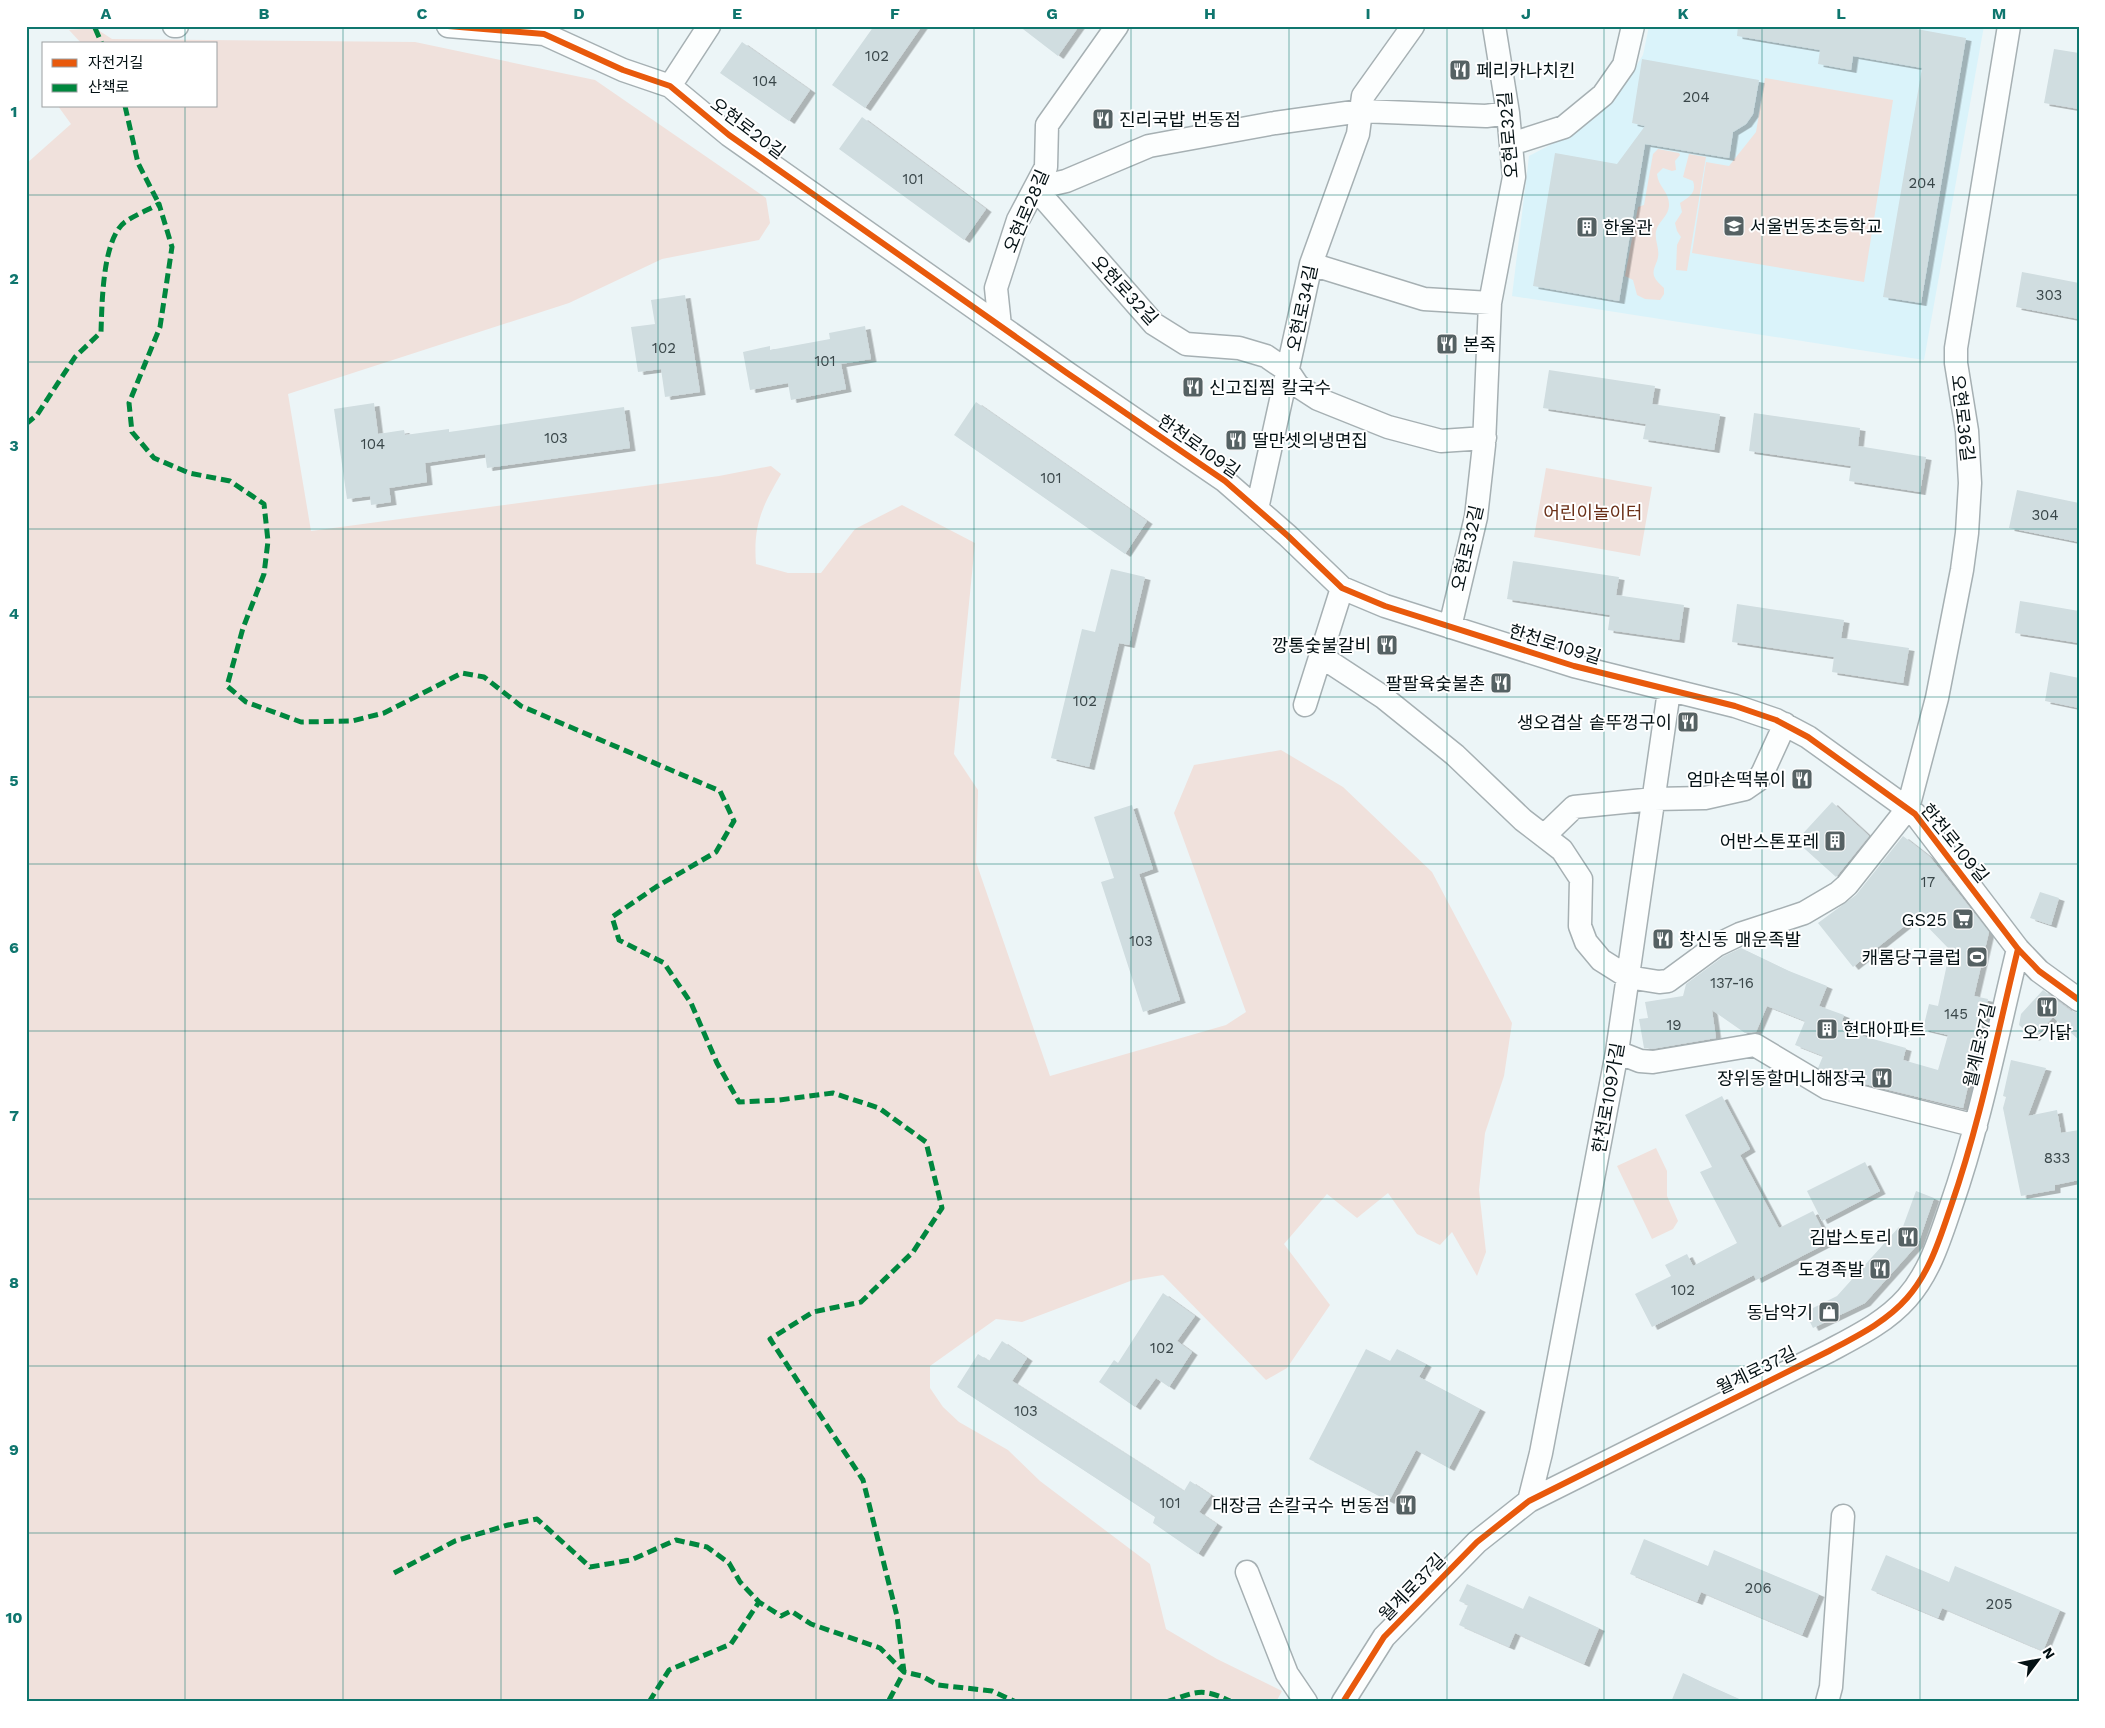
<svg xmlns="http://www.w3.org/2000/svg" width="2105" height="1728" viewBox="0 0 2105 1728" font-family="'Work Sans','Noto Sans KR',sans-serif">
	<defs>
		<filter id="shadow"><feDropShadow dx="5.5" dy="3" stdDeviation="0" flood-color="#0004"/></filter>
	</defs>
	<rect width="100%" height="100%" fill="#ecf5f7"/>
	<path fill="#daf3fa" d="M 1649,26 L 1984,26 L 1924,360 L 1512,296 L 1529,156 L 1571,134 L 1617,96 L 1643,55 Z"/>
	<path fill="#f0e1dc" d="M 95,28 L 112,39 L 415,42 L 595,80 L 766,198 L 770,223 L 759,240 L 662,259 L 569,303 L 288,394 L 311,531 L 719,476 L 771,466 L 781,474 C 762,507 753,525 756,564 L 788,573 L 821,573 L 855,529 L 902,505 L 975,543 L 954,754 L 978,790 L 976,862 L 1050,1076 L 1226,1025 L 1246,1012 L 1174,813 L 1194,765 L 1281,750 L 1343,787 L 1432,872 L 1512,1023 L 1504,1076 L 1485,1133 L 1479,1190 L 1486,1252 L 1477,1276 L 1452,1232 L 1440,1245 L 1417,1234 L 1388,1193 L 1357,1218 L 1327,1194 L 1284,1244 L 1330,1305 L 1287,1368 L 1266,1380 L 1163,1275 L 1133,1280 L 1022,1322 L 996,1319 L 930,1366 L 930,1388 L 943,1407 L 959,1422 L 1008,1450 L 1040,1481 L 1150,1564 L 1166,1629 L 1217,1659 L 1282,1691 L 1276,1702 L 26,1702 L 26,164 L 71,124 L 58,106 L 216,106 L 216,44 L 82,44 L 69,30 Z
		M 1765,78 L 1893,100 L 1864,282 L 1692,253 L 1706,162 L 1729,166 L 1756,132 Z
		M 1658,149 L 1679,153 L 1680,155 L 1675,161 L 1676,170 L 1672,171 L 1663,168 L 1657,174 C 1658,187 1670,192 1669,206 C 1668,215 1662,219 1658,226 C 1652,237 1660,247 1658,257 C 1657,264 1652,269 1654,276 C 1656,281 1660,284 1664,288 L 1664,294 L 1660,300 L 1645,299 L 1637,295 L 1633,280 L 1625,276 L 1638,207 L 1644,205 L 1653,154 Z
		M 1689,154 L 1706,157 L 1687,271 L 1676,270 L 1677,245 L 1681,237 L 1677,231 L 1675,223 L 1682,212 L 1680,203 C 1689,197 1697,193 1693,181 L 1683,177 Z
		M 1546,468 L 1652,487 L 1640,556 L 1534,537 Z
		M 1656,1148 L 1667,1171 L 1667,1196 L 1678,1221 L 1673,1229 L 1652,1239 L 1617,1166 Z"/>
	<path fill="#d0dde0" filter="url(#shadow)" d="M 874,26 L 922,26 L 865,108 L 832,85 Z
		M 1019,26 L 1079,26 L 1058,56 Z
		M 1738,26 L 1900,26 L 1966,38 L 1921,303 L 1883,297 L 1922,68 L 1853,56 L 1851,70 L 1818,64 L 1820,50 L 1737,36 Z
		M 742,42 L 810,90 L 789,121 L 720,73 Z
		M 2054,49 L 2079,53 L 2079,109 L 2044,103 Z
		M 1642,59 L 1759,80 L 1753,114 L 1746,124 L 1733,132 L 1729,158 L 1645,144 L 1619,301 L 1533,286 L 1555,153 L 1617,164 L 1645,126 L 1632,123 Z
		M 862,117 L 986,209 L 964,240 L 839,149 Z
		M 2022,272 L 2079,283 L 2079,319 L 2016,307 Z
		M 685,295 L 700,392 L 665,397 L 661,369 L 638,372 L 631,327 L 655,324 L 651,300 Z
		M 865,326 L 871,359 L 841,364 L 846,389 L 791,400 L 788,383 L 750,390 L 743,352 L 770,346 L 770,350 L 830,339 L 829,333 Z
		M 1549,370 L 1655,386 L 1652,404 L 1720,414 L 1714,450 L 1643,439 L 1646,424 L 1543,408 Z
		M 976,402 L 1147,521 L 1125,554 L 954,435 Z
		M 374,403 L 378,434 L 404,430 L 405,435 L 449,429 L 449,432 L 624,407 L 630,448 L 487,468 L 485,454 L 425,463 L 427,482 L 389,488 L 391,502 L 371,505 L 370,496 L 347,499 L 334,409 Z
		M 1754,413 L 1860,428 L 1858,446 L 1926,457 L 1920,492 L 1849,481 L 1851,466 L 1749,451 Z
		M 2017,490 L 2079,503 L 2079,542 L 2009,528 Z
		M 1513,561 L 1619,577 L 1616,595 L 1684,605 L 1679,640 L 1608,630 L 1610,615 L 1507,599 Z
		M 1111,569 L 1145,577 L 1129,645 L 1119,643 L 1089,767 L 1051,758 L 1082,629 L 1095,632 Z
		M 2020,601 L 2079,611 L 2079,643 L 2015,633 Z
		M 1737,604 L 1844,620 L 1841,638 L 1909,648 L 1903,683 L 1832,672 L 1834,657 L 1732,642 Z
		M 2050,672 L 2079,678 L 2079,708 L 2045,701 Z
		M 1832,802 L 1869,836 L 1836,877 L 1796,841 Z
		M 1132,805 L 1153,869 L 1139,874 L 1180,1000 L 1143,1012 L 1101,882 L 1114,878 L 1094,817 Z
		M 1903,836 L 1930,857 L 1989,932 L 1974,996 L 1988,999 L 1963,1108 L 1832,1076 L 1818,1068 L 1823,1056 L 1795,1045 L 1805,1021 L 1767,1006 L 1756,1032 L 1745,1033 L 1712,1010 L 1716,1038 L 1652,1049 L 1644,1048 L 1639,1019 L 1648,1018 L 1645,1002 L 1683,996 L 1686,984 L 1724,956 L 1741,948 L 1789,971 L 1827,986 L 1819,1006 L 1844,1015 L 1841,1024 L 1863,1033 L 1862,1036 L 1906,1048 L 1903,1060 L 1938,1070 L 1948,1035 L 1923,1029 L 1929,1004 L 1938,1006 L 1950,950 L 1917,916 L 1853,967 L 1818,923 L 1856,895 Z
		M 2040,892 L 2059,898 L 2051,925 L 2030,918 Z
		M 2043,990 L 2071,1011 L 2079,1013 L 2079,1040 L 2053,1017 L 2034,1038 L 2019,1025 L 2021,1014 Z
		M 2011,1060 L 2046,1068 L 2028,1116 L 2057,1110 L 2061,1133 L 2079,1130 L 2079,1180 L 2055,1185 L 2055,1190 L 2021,1196 L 2003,1108 L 2006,1097 L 2003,1096 Z
		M 1722,1096 L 1750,1149 L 1740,1155 L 1779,1228 L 1813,1211 L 1829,1242 L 1756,1280 L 1754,1275 L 1652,1327 L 1635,1294 L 1671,1276 L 1665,1265 L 1687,1254 L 1693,1266 L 1737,1243 L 1700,1172 L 1712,1167 L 1685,1115 Z
		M 1865,1162 L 1880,1191 L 1822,1221 L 1807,1191 Z
		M 1916,1191 L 1934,1198 L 1918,1244 L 1865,1303 L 1813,1328 L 1805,1312 L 1837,1296 L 1899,1227 L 1901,1232 Z
		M 1163,1293 L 1195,1316 L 1177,1341 L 1192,1352 L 1169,1387 L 1156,1378 L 1135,1407 L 1099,1382 L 1114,1360 L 1118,1363 Z
		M 1002,1341 L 1027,1358 L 1012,1381 L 1184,1491 L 1190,1481 L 1211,1495 L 1199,1512 L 1217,1524 L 1198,1554 L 1153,1523 L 1155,1517 L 957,1387 L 978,1354 L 989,1361 Z
		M 1366,1349 L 1390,1361 L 1397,1349 L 1426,1364 L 1419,1377 L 1480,1409 L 1449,1468 L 1416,1450 L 1389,1501 L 1309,1459 Z
		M 1644,1539 L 1708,1566 L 1714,1550 L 1819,1594 L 1802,1635 L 1701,1592 L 1697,1602 L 1630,1574 Z
		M 1886,1555 L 1949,1582 L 1955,1566 L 2060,1610 L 2043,1651 L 1942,1608 L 1938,1618 L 1871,1590 Z
		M 1467,1584 L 1523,1609 L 1529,1596 L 1599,1628 L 1584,1664 L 1515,1633 L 1509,1647 L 1459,1625 L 1468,1605 L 1459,1601 Z
		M 1683,1673 L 1708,1685 L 1746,1702 L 1671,1702 Z"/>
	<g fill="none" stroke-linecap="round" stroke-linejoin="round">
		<g stroke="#a6b0b3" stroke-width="25">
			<path id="minor" d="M 174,26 L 177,26
				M 448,26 L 544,34 L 623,70 L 670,86 L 729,135 L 1067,373 L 1225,481 L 1288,536 L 1342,588 L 1385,606 L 1574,666 L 1735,706 L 1776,720 L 1808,737 L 1915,814 L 2018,949 L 2039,971 L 2079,1000
				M 670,86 L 709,26
				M 1511,144 L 1564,127 L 1603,95 L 1624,65 L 1633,26
				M 1311,264 L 1424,299 L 1490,303
				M 1000,326 L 996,288 L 1018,220 L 1046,167 L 1047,125 L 1117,26
				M 1485,438 L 1441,441 L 1388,427 L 1318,399 L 1298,386 L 1288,371 L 1266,356 L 1239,348 L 1186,344 L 1154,324 L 1035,188 L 1066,181 L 1149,146 L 1275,123 L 1361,111 L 1486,116 L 1508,113
				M 1257,509 L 1311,264 L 1358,134 L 1363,96 L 1413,26
				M 1450,627 L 1476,517 L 1484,445 L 1490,303 L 1514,177 L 1508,113 L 1494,26
				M 1322,657 L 1383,697 L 1455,755 L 1523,820 L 1562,850 L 1581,879 L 1580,926 L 1586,942 L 1601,960 L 1628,977 L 1659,982 L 1668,981 L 1717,945 L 1740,934 L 1804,913 L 1838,893 L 1847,885 L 1908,808 L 1937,698 L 1962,570 L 1967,533 L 1970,483 L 1967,431 L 1956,363 L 1956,348 L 2009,26
				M 1305,705 L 1342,588
				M 1544,836 L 1574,807 L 1654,799 L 1705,798 L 1745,789 L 1758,780 L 1763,772 L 1785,724
				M 1617,1052 L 1640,1061 L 1653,1062 L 1755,1045 L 1827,1088 L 1976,1126
				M 1529,1501 L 1541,1453 L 1617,1052 L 1669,691
				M 1247,1572 L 1287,1674 L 1306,1702
				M 1343,1702 L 1384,1637 L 1477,1542 L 1529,1501 L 1829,1351 C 1857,1336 1886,1322 1907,1298 C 1930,1272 1940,1238 1951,1206 C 1980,1123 1997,1035 2018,949
				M 1827,1702 L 1831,1687 L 1843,1516"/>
		</g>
		<use href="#minor" stroke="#fcfefe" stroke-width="22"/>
		<path stroke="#00873e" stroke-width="5" stroke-dasharray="10 5" stroke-linecap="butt" d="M 95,28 L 102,44
			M 125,106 L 138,163 L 159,204
			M 26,424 L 37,415 L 75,357 L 101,332 C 102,306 102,239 125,222 C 135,215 148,210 159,204 L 172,247 L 160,327 L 129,403 L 132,432 L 154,458 L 189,473 L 230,481 L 264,504 L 268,541 L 264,574 L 243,628 L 227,686 L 246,702 L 301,722 L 352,721 L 384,713 L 462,673 L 484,677 L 521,706 L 720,791 L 734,821 L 716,852 L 656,887 L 612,917 L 619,940 L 664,963 L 691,1003 L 717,1063 L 739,1102 L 779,1100 L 833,1093 L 879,1108 L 926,1142 L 942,1208 L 913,1252 L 861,1302 L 813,1312 L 770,1339 L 863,1480 L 897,1616 L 904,1672 L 888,1702
			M 394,1573 L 455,1541 L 508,1525 L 537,1519 L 590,1567 L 631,1560 L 676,1540 L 707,1547 L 729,1563 L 740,1582 L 759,1602 L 781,1616 L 791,1611 L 811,1624 L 880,1648 L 904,1672 L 922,1676 L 938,1685 L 992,1691 L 1016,1702
			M 649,1702 L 669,1670 L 731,1644 L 759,1602
			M 1166,1702 C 1196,1692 1201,1687 1230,1701"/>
		<g stroke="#fff" stroke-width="9">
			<path id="cycleway" d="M 448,26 L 544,34 L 623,70 L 670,86 L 729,135 L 1067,373 L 1225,481 L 1288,536 L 1342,588 L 1385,606 L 1574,666 L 1735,706 L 1776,720 L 1808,737 L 1915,814 L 2018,949 L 2039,971 L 2079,1000
				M 1343,1702 L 1384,1637 L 1477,1542 L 1529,1501 L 1829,1351 C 1857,1336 1886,1322 1907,1298 C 1930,1272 1940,1238 1951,1206 C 1980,1123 1997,1035 2018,949"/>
		</g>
		<use href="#cycleway" stroke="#e8590c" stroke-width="6"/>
	</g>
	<path fill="none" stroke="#0f766e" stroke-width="1" stroke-opacity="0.55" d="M 185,26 L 185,44M 343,26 L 343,1702M 501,26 L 501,1702M 658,26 L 658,1702M 816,26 L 816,1702M 974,26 L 974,1702M 1131,26 L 1131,1702M 1289,26 L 1289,1702M 1447,26 L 1447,1702M 1604,26 L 1604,1702M 1762,26 L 1762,1702M 1920,26 L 1920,1702M 185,106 L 185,1702M 26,195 L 2079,195M 26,362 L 2079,362M 26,529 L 2079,529M 26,697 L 2079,697M 26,864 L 2079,864M 26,1031 L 2079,1031M 26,1199 L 2079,1199M 26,1366 L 2079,1366M 26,1533 L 2079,1533"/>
	<defs>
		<g id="restaurant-square" transform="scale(1.125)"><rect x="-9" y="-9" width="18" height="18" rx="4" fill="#556163" stroke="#fff"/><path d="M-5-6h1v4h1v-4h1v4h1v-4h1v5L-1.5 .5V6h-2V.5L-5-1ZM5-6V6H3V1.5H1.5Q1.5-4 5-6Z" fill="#fff"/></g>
		<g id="school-square" transform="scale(1.125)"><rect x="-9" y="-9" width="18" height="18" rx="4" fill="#556163" stroke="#fff"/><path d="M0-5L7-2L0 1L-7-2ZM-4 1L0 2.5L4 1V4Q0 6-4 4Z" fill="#fff"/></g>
		<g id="building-square" transform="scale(1.125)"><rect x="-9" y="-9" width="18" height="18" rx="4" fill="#556163" stroke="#fff"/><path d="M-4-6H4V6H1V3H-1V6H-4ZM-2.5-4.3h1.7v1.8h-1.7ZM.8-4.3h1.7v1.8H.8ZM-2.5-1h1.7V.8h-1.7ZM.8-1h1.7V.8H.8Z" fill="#fff"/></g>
		<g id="supermarket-square" transform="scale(1.125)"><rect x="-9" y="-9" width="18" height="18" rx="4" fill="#556163" stroke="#fff"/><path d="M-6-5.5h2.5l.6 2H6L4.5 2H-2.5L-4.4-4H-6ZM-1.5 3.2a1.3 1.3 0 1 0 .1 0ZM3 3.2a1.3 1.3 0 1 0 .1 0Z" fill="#fff"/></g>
		<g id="stadium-square" transform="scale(1.125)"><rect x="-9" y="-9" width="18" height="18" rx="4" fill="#556163" stroke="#fff"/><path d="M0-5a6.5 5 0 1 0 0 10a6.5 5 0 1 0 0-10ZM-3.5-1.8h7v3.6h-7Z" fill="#fff"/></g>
		<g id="shop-square" transform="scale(1.125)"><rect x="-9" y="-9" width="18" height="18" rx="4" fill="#556163" stroke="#fff"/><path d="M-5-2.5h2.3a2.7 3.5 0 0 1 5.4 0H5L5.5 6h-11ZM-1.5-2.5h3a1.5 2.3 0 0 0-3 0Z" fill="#fff"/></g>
	</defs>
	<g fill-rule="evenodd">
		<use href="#restaurant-square" x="1460" y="70"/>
		<use href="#restaurant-square" x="1103" y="119"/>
		<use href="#school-square" x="1734" y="226"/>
		<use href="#building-square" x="1587" y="227"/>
		<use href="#restaurant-square" x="1447" y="344"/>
		<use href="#restaurant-square" x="1193" y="387"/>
		<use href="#restaurant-square" x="1236" y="440"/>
		<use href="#restaurant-square" x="1387" y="645"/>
		<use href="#restaurant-square" x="1501" y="683"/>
		<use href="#restaurant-square" x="1688" y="722"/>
		<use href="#restaurant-square" x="1802" y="779"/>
		<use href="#building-square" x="1835" y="841"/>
		<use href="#supermarket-square" x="1963" y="919"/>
		<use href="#restaurant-square" x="1663" y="939"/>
		<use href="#stadium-square" x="1977" y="957"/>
		<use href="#restaurant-square" x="2047" y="1007"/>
		<use href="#building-square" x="1827" y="1029"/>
		<use href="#restaurant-square" x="1882" y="1078"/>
		<use href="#restaurant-square" x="1908" y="1237"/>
		<use href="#restaurant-square" x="1880" y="1269"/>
		<use href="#shop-square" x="1829" y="1312"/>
		<use href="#restaurant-square" x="1406" y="1505"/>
	</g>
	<g text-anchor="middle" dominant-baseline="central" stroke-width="4" stroke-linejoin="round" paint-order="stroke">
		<g font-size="15" fill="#394649">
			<text x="877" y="56">102</text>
			<text x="765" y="81">104</text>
			<text x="1696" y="97">204</text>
			<text x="913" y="179">101</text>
			<text x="1922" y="183">204</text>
			<text x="2049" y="295">303</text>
			<text x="664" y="348">102</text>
			<text x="825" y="361">101</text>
			<text x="556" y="438">103</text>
			<text x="373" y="444">104</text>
			<text x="1051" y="478">101</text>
			<text x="2045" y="515">304</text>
			<text x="1085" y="701">102</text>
			<text x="1928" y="882">17</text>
			<text x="1141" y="941">103</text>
			<text x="1732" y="983">137-16</text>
			<text x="1956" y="1014">145</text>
			<text x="1674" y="1025">19</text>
			<text x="2057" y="1158">833</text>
			<text x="1683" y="1290">102</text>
			<text x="1162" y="1348">102</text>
			<text x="1026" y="1411">103</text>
			<text x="1170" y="1503">101</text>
			<text x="1758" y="1588">206</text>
			<text x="1999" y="1604">205</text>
		</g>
		<g font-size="18" fill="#041114" stroke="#fff" text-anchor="end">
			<text x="1476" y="70" text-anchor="start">페리카나치킨</text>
			<text x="1119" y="119" text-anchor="start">진리국밥 번동점</text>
			<text x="1750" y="226" text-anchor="start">서울번동초등학교</text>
			<text x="1603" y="227" text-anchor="start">한울관</text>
			<text x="1463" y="344" text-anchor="start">본죽</text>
			<text x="1209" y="387" text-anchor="start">신고집찜 칼국수</text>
			<text x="1252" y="440" text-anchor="start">딸만셋의냉면집</text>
			<text x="1371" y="645">깡통숯불갈비</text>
			<text x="1485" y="683">팔팔육숯불촌</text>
			<text x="1672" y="722">생오겹살 솥뚜껑구이</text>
			<text x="1786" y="779">엄마손떡볶이</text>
			<text x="1819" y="841">어반스톤포레</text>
			<text x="1947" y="919">GS25</text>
			<text x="1679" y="939" text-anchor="start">창신동 매운족발</text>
			<text x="1961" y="957">캐롬당구클럽</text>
			<text x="1843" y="1029" text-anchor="start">현대아파트</text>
			<text x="2047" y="1032" text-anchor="middle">오가닭</text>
			<text x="1866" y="1078">장위동할머니해장국</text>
			<text x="1892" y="1237">김밥스토리</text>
			<text x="1864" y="1269">도경족발</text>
			<text x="1813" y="1312">동남악기</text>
			<text x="1390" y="1505">대장금 손칼국수 번동점</text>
		</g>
		<g font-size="18" fill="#041114" stroke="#fff">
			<text transform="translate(748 128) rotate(37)">오현로20길</text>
			<text transform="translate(1508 135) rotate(-95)">오현로32길</text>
			<text transform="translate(1026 211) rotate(-67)">오현로28길</text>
			<text transform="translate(1125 290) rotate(47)">오현로32길</text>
			<text transform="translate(1302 308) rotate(-78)">오현로34길</text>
			<text transform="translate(1963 418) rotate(83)">오현로36길</text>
			<text transform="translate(1199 446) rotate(35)">한천로109길</text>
			<text transform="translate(1467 548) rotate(-77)">오현로32길</text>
			<text transform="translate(1555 644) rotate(17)">한천로109길</text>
			<text transform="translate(1955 843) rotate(51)">한천로109길</text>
			<text transform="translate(1979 1045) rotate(-77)">월계로37길</text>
			<text transform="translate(1608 1098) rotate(-80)">한천로109가길</text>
			<text transform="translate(1756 1370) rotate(-26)">월계로37길</text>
			<text transform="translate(1412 1587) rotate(-46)">월계로37길</text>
		</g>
		<g font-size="18" fill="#692f17" stroke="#fff">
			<text x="1593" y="512">어린이놀이터</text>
		</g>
	</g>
	<rect width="2105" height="1728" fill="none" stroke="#ffffff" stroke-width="55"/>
	<rect x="42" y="42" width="175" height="65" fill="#ffffff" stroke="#9ba0a1"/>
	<rect x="52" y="59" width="25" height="8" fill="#e8590c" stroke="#9ba0a1"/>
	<text x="88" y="68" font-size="15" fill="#041114">자전거길</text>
	<rect x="52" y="84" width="25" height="8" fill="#00873e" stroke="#9ba0a1"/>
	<text x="88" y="92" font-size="15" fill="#041114">산책로</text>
	<g transform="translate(2038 1660) rotate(58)" stroke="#ffffff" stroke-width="4" paint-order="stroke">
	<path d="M0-4L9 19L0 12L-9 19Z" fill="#041114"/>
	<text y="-8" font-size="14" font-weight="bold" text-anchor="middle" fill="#041114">N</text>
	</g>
	<rect x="28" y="28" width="2050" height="1672" fill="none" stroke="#0f766e" stroke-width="2"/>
	<g font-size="16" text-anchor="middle" font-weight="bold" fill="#0f766e">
		<text x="106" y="19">A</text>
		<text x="264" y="19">B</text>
		<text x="422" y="19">C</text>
		<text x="579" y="19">D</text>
		<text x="737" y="19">E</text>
		<text x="895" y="19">F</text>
		<text x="1052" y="19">G</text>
		<text x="1210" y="19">H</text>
		<text x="1368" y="19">I</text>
		<text x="1526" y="19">J</text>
		<text x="1683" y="19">K</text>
		<text x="1841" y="19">L</text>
		<text x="1999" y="19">M</text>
		<text x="14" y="117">1</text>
		<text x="14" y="284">2</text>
		<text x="14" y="451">3</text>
		<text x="14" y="619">4</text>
		<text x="14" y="786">5</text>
		<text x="14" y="953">6</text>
		<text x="14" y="1121">7</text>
		<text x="14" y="1288">8</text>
		<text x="14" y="1455">9</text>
		<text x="14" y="1623">10</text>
	</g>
</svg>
